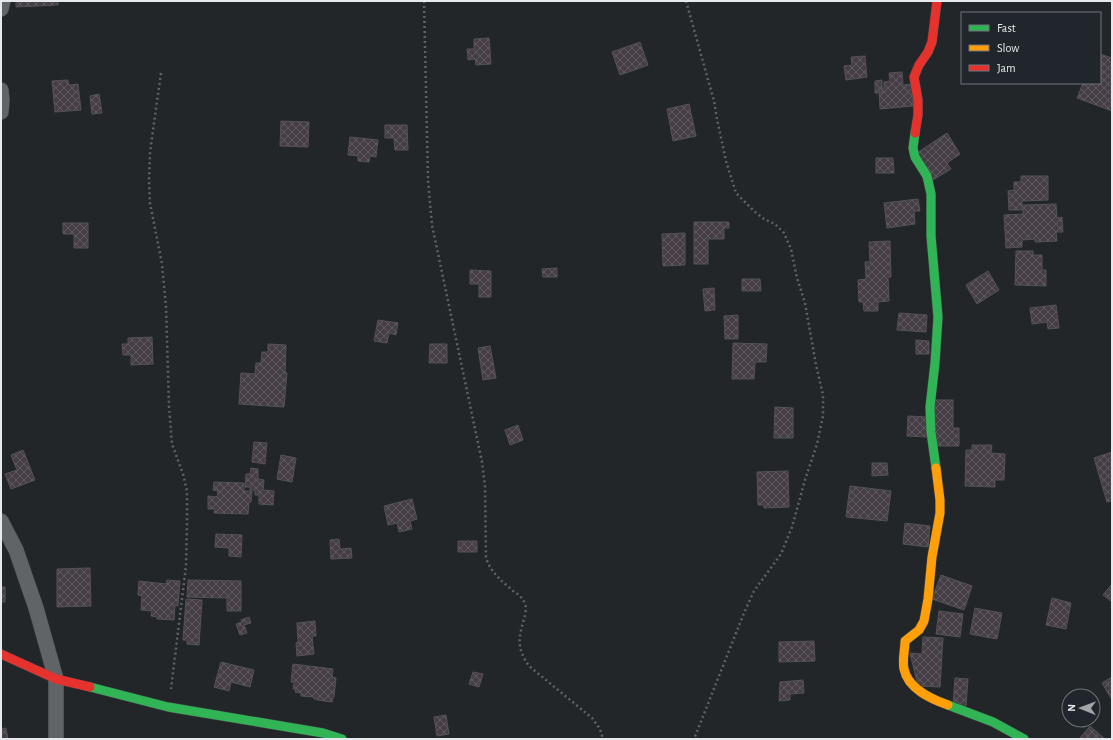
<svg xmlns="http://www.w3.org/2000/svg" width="1113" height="740" viewBox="0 0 1113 740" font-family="'Alegreya Sans',sans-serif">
	<defs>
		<pattern id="building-cross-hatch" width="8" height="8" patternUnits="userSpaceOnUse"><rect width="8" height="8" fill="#463e46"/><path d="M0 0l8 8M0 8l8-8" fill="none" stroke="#615a61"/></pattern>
	</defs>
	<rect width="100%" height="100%" fill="#232629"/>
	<path fill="url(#building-cross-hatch)" stroke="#535254" d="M 16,1 L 58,1 L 58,5 L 16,7 Z
		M 489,38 L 491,64 L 476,65 L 475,59 L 468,60 L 467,49 L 474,49 L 474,39 Z
		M 640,42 L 648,65 L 620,75 L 612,52 Z
		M 1100,54 L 1112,58 L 1112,111 L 1077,98 L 1083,83 L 1100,83 Z
		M 865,56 L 867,77 L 846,80 L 844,66 L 852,65 L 851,57 Z
		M 902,72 L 903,85 L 911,84 L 913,106 L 880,109 L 879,89 L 884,88 L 884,82 L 890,81 L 889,73 Z
		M 68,80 L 69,85 L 78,84 L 81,110 L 55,112 L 52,81 Z
		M 882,80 L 882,93 L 875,93 L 875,81 Z
		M 99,94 L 102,113 L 92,114 L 90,96 Z
		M 689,104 L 696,136 L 673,141 L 667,109 Z
		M 281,121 L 309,122 L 308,147 L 280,146 Z
		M 385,125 L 407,125 L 408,150 L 395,150 L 394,138 L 385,138 Z
		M 947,133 L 960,154 L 947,163 L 951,169 L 933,180 L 917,153 Z
		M 350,137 L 378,140 L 376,157 L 370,156 L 369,162 L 358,161 L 358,156 L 348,155 Z
		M 876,158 L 893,158 L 894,173 L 876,173 Z
		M 1021,176 L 1048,176 L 1048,200 L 1022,201 L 1022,210 L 1009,210 L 1008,191 L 1014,190 L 1014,182 L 1021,182 Z
		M 918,199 L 920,211 L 914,211 L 915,224 L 887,228 L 884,203 Z
		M 1056,204 L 1057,218 L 1062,217 L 1063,232 L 1056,232 L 1057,241 L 1035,242 L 1035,239 L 1022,240 L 1022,247 L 1006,248 L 1004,215 L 1023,214 L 1023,205 Z
		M 694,222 L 729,222 L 729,228 L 724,228 L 724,239 L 708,239 L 708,264 L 694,264 Z
		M 63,223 L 88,223 L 88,248 L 74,248 L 74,234 L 63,234 Z
		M 685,233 L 685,265 L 663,266 L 662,234 Z
		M 890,241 L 891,277 L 888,277 L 889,301 L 878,302 L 878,311 L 864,311 L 863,302 L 859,302 L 858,280 L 866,279 L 865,262 L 870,262 L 869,242 Z
		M 1016,251 L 1033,251 L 1033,255 L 1042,255 L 1042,270 L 1046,270 L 1046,286 L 1015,285 Z
		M 557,268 L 557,277 L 543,277 L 542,269 Z
		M 470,270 L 491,271 L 491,297 L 479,297 L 479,284 L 470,284 Z
		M 988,271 L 999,290 L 977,304 L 966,285 Z
		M 742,279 L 760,279 L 761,291 L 742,291 Z
		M 714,288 L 715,310 L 705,311 L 703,289 Z
		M 1056,305 L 1059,328 L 1048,329 L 1047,322 L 1032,324 L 1030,308 Z
		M 899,313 L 927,315 L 926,332 L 897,330 Z
		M 738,315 L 738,339 L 725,339 L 724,316 Z
		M 378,320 L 398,323 L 396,335 L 389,333 L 387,343 L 374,341 Z
		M 152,337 L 153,364 L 131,365 L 131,355 L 123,355 L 122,344 L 128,344 L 128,338 Z
		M 916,340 L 929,341 L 929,354 L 916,354 Z
		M 733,343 L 767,344 L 766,362 L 755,362 L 754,379 L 732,379 Z
		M 268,344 L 286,345 L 285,372 L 287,373 L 284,407 L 239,404 L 241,373 L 255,374 L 256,363 L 261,363 L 262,352 L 268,352 Z
		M 430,344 L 447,344 L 447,363 L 429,363 Z
		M 490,346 L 496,378 L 483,380 L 478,348 Z
		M 935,400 L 953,400 L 953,428 L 959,428 L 959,446 L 935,446 Z
		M 775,407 L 793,408 L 793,438 L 774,438 Z
		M 908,416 L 928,417 L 927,437 L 907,436 Z
		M 518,425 L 523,440 L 510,445 L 505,430 Z
		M 254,442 L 267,443 L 265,464 L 252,462 Z
		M 972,445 L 992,445 L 991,453 L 1005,454 L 1004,480 L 995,480 L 995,487 L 965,486 L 966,450 L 972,450 Z
		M 23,450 L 35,480 L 11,489 L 5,474 L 17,470 L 11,455 Z
		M 1112,452 L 1112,501 L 1107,502 L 1094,458 Z
		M 281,455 L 296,458 L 292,482 L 277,479 Z
		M 872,463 L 887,463 L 888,475 L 872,476 Z
		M 251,468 L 258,469 L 258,479 L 264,480 L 263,490 L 274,491 L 273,505 L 259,504 L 259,495 L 255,495 L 255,490 L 250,490 L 250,487 L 245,487 L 246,474 L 250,474 Z
		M 788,471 L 789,507 L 764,508 L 764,505 L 758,505 L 757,472 Z
		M 214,482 L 244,483 L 244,491 L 252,491 L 251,502 L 249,502 L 248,514 L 214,513 L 215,509 L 208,509 L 208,496 L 217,497 L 218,491 L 213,490 Z
		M 850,486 L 891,491 L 887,521 L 846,517 Z
		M 412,499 L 417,519 L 410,521 L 412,529 L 399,532 L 397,523 L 388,525 L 384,506 Z
		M 905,523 L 930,526 L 928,547 L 903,544 Z
		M 216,534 L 242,535 L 241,557 L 229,556 L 229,548 L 215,547 Z
		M 339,539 L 340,549 L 351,548 L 352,558 L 331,559 L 330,540 Z
		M 458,541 L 477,541 L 477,552 L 458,552 Z
		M 90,568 L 91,606 L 57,607 L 57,569 Z
		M 941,575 L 972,586 L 964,610 L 932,599 Z
		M 167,580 L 180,581 L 178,606 L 175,605 L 174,620 L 157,619 L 157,617 L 151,616 L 152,611 L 141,610 L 142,596 L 138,595 L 139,581 L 166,584 Z
		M 188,580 L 241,581 L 241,611 L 227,611 L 227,598 L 187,597 Z
		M 1112,584 L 1112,602 L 1103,595 Z
		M 1,587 L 5,587 L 5,602 L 1,602 Z
		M 1052,598 L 1071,603 L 1066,629 L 1046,625 Z
		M 186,599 L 202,600 L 199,645 L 187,644 L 187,640 L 183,640 Z
		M 975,608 L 1002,613 L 997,639 L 970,634 Z
		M 939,611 L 963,614 L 960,637 L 936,634 Z
		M 249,617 L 251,623 L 244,625 L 247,633 L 240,635 L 236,624 L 242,622 L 241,620 Z
		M 315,621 L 316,636 L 312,636 L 314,654 L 297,656 L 296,643 L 298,642 L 297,623 Z
		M 923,637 L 943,638 L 940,687 L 918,686 L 910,653 L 922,654 Z
		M 814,641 L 815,661 L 779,662 L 779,642 Z
		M 221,662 L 254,670 L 250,687 L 231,682 L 229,691 L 214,687 Z
		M 293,664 L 333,669 L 332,677 L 336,678 L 334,697 L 333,697 L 332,702 L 317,700 L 318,699 L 314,699 L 314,697 L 301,696 L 301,693 L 295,692 L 296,689 L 293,689 L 294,682 L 291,682 Z
		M 473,672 L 483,674 L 479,687 L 469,684 Z
		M 1112,677 L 1112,700 L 1102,683 Z
		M 955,678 L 968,679 L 966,706 L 953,705 Z
		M 803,680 L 804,693 L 790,694 L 790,700 L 779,701 L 780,682 Z
		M 446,715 L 449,734 L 437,736 L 434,717 Z
		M 1090,726 L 1105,739 L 1079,739 Z
		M 6,728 L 8,739 L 1,739 L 1,729 Z"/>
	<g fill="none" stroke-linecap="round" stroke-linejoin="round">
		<g stroke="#404345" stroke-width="16">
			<path id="street" d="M 1,9 L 3,1
				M 1,90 L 2,100 L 1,112
				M 1,521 L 16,550 L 36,608 L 56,679 L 56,739"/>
		</g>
		<g stroke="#404345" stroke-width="10">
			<path id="fast" d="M 915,133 L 913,148 L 915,157 L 927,176 L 931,194 L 931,236 L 938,317 L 935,363 L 930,407 L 931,432 L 936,468
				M 90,687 L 168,707 L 323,733 L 342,739
				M 948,705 L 993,722 L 1024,739"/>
		</g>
		<g stroke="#404345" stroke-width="10">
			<path id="slow" d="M 936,468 L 940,500 L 940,513 L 932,557 L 928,599 L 924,621 L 919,630 L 905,641 C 905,650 902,660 904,669 C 908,689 931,699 948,705"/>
		</g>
		<g stroke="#404345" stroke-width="10">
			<path id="jam" d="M 915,133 L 918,115 L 918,100 L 914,77 L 919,65 L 928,52 L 932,42 L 937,1
				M 1,654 L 56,679 L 90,687"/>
		</g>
		<path stroke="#606265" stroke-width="2.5" stroke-dasharray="2 3" stroke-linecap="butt" d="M 424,1 L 428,180 L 432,225 L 482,462 L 485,486 L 486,558 C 491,573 502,581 513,591 C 518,594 523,598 525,604 C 527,609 525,615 524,619 C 518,639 517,649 529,666 L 592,718 L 600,729 L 603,739
			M 686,1 L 714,101 L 717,119 L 726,161 L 736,193 L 754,211 L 764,219 L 775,224 L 784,233 L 791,249 L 797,278 L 805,303 L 816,365 L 823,395 L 823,416 L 817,444 L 805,480 L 792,527 L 781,554 L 754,591 L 744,613 L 694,739
			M 161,73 L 150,152 L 149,181 L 150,203 L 162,264 L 166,307 L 169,406 L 172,444 L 183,474 L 187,491 L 187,524 L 186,566 L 171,689"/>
		<use href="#street" stroke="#616466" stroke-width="15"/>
		<use href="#fast" stroke="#30b455" stroke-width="9"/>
		<use href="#slow" stroke="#ff9f0a" stroke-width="9"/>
		<use href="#jam" stroke="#e5322d" stroke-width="9"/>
	</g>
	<rect width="1113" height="740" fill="none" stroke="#e6eaee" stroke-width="4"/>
	<rect x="961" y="12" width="140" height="72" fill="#20262c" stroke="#6f747a"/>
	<rect x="969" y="25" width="20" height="6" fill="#30b455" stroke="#6f747a"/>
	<text x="997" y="32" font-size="12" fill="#e6eaee">Fast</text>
	<rect x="969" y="45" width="20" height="6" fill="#ff9f0a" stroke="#6f747a"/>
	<text x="997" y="52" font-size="12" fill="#e6eaee">Slow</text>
	<rect x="969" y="65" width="20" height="6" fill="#e5322d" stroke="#6f747a"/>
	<text x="997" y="72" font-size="12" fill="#e6eaee">Jam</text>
	<g transform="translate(1081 708) rotate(271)"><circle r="19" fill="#20262c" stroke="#6f747a"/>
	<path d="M0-3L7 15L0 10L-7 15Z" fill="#a2a5a9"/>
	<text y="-6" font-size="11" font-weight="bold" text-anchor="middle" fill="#e6eaee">N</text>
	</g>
</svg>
